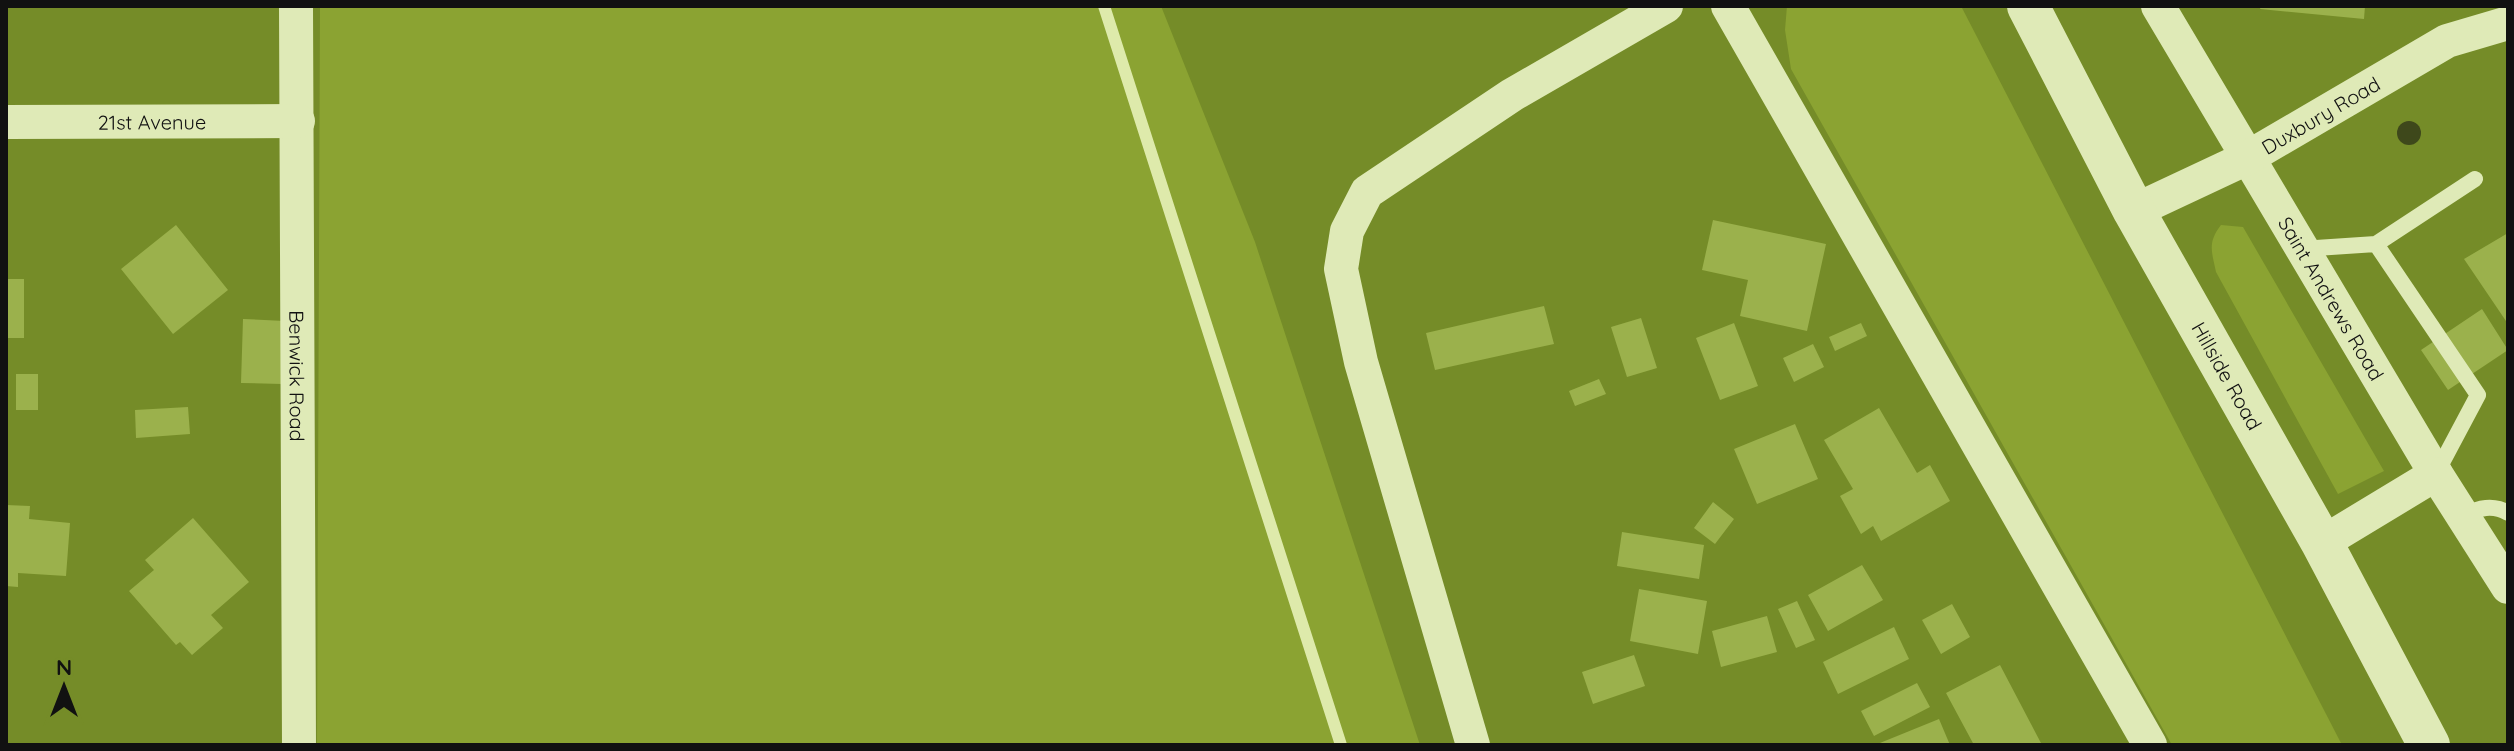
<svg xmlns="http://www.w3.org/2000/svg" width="2514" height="751" viewBox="0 0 2514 751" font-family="Quicksand,sans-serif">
	<rect width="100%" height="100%" fill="#758c28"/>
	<path fill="#8ba332" d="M 320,6 L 1161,6 L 1255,242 L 1420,745 L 317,745 Z
		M 1787,6 L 1961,6 L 2342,745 L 2172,745 L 1791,69 L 1785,30 Z
		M 2221,225 L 2243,227 L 2384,471 L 2338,494 L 2216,272 C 2212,252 2207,243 2221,225 Z"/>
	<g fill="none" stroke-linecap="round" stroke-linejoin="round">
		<path stroke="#deeaab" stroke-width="12" d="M 1104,6 L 1341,745"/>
	</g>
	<path fill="#9bb14c" d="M 2261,6 L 2365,6 L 2364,19 L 2260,9 Z
		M 1713,220 L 1826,244 L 1807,331 L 1740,316 L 1748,280 L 1702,270 Z
		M 176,225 L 228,290 L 173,334 L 121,269 Z
		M 2508,233 L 2508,324 L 2464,259 Z
		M 6,279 L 24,279 L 24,338 L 6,338 Z
		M 1544,306 L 1554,344 L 1435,370 L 1426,333 Z
		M 2482,309 L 2508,350 L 2448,390 L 2421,350 Z
		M 1641,318 L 1657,368 L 1627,377 L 1611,327 Z
		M 243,319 L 285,321 L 282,384 L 241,383 Z
		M 1734,323 L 1758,386 L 1720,400 L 1696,338 Z
		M 1861,323 L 1867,336 L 1835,351 L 1829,337 Z
		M 1813,344 L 1824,367 L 1794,382 L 1783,358 Z
		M 16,374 L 38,374 L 38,410 L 16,410 Z
		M 1599,379 L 1606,394 L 1575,406 L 1569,391 Z
		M 188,407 L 190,434 L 136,438 L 135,410 Z
		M 1879,408 L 1917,473 L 1930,465 L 1950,501 L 1881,541 L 1873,526 L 1861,534 L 1840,496 L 1853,489 L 1824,440 Z
		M 1795,424 L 1818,479 L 1757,504 L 1734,449 Z
		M 1713,502 L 1734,519 L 1715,544 L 1694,528 Z
		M 6,505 L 30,506 L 29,519 L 70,523 L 66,576 L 18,573 L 18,587 L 6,586 Z
		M 193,518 L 249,582 L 211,615 L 223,628 L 192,655 L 180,642 L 176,645 L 129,591 L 154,570 L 145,560 Z
		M 1622,532 L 1704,545 L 1699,579 L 1617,566 Z
		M 1862,565 L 1883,600 L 1828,631 L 1808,595 Z
		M 1639,589 L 1707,601 L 1698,654 L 1630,641 Z
		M 1797,601 L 1815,640 L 1796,648 L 1778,609 Z
		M 1952,604 L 1970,637 L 1941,654 L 1922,620 Z
		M 1767,616 L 1777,652 L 1721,667 L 1712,631 Z
		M 1894,627 L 1909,659 L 1838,694 L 1823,662 Z
		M 1634,655 L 1645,686 L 1593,704 L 1582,672 Z
		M 2000,665 L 2042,745 L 1974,745 L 1946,693 Z
		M 1917,683 L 1930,707 L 1874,736 L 1861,711 Z
		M 1939,719 L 1950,745 L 1875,745 Z"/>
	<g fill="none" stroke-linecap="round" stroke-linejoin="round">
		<path stroke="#dfeab7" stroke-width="16" d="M 2376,244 L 2475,179
			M 2301,249 L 2376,244 L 2478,395 L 2436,474
			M 2463,515 C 2479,508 2493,504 2508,513"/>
		<g stroke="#dfeab7" stroke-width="34">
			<path id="s1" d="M 296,6 L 299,745"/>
			<path d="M 1728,6 L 2150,745"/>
			<path id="s2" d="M 2158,6 L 2436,474 L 2508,587"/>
			<path id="s3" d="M 6,122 L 298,121"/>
			<path id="s4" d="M 2134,211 L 2247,158 L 2447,41 L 2508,23"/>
			<path d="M 2322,543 L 2436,474"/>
			<path d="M 1473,745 L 1361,362 L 1341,269 L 1347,231 L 1367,192 L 1512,95 L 1666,6"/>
		</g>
		<path stroke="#dfeab7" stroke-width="42" id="s5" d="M 2028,6 L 2134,211 L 2322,543 L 2429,745"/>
	</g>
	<circle fill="#3e481b" cx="2409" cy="133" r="12"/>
	<g text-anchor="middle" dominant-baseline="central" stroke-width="6" stroke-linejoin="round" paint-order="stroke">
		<g font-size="20" fill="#111" stroke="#758c28">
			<text stroke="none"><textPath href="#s4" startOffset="210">Duxbury Road</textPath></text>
			<text stroke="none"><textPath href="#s3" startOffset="146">21st Avenue</textPath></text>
			<text stroke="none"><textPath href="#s2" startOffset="340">Saint Andrews Road</textPath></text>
			<text stroke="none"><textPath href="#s1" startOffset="370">Benwick Road</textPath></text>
			<text stroke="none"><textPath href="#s5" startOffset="420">Hillside Road</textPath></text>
		</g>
	</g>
	<rect width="2514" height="751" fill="none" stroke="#111111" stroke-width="16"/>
	<g transform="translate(64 687)" stroke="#758c28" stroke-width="6" paint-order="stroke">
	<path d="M0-6L14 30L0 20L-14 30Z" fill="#111111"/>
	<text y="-12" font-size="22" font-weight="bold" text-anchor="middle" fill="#111111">N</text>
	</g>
</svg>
